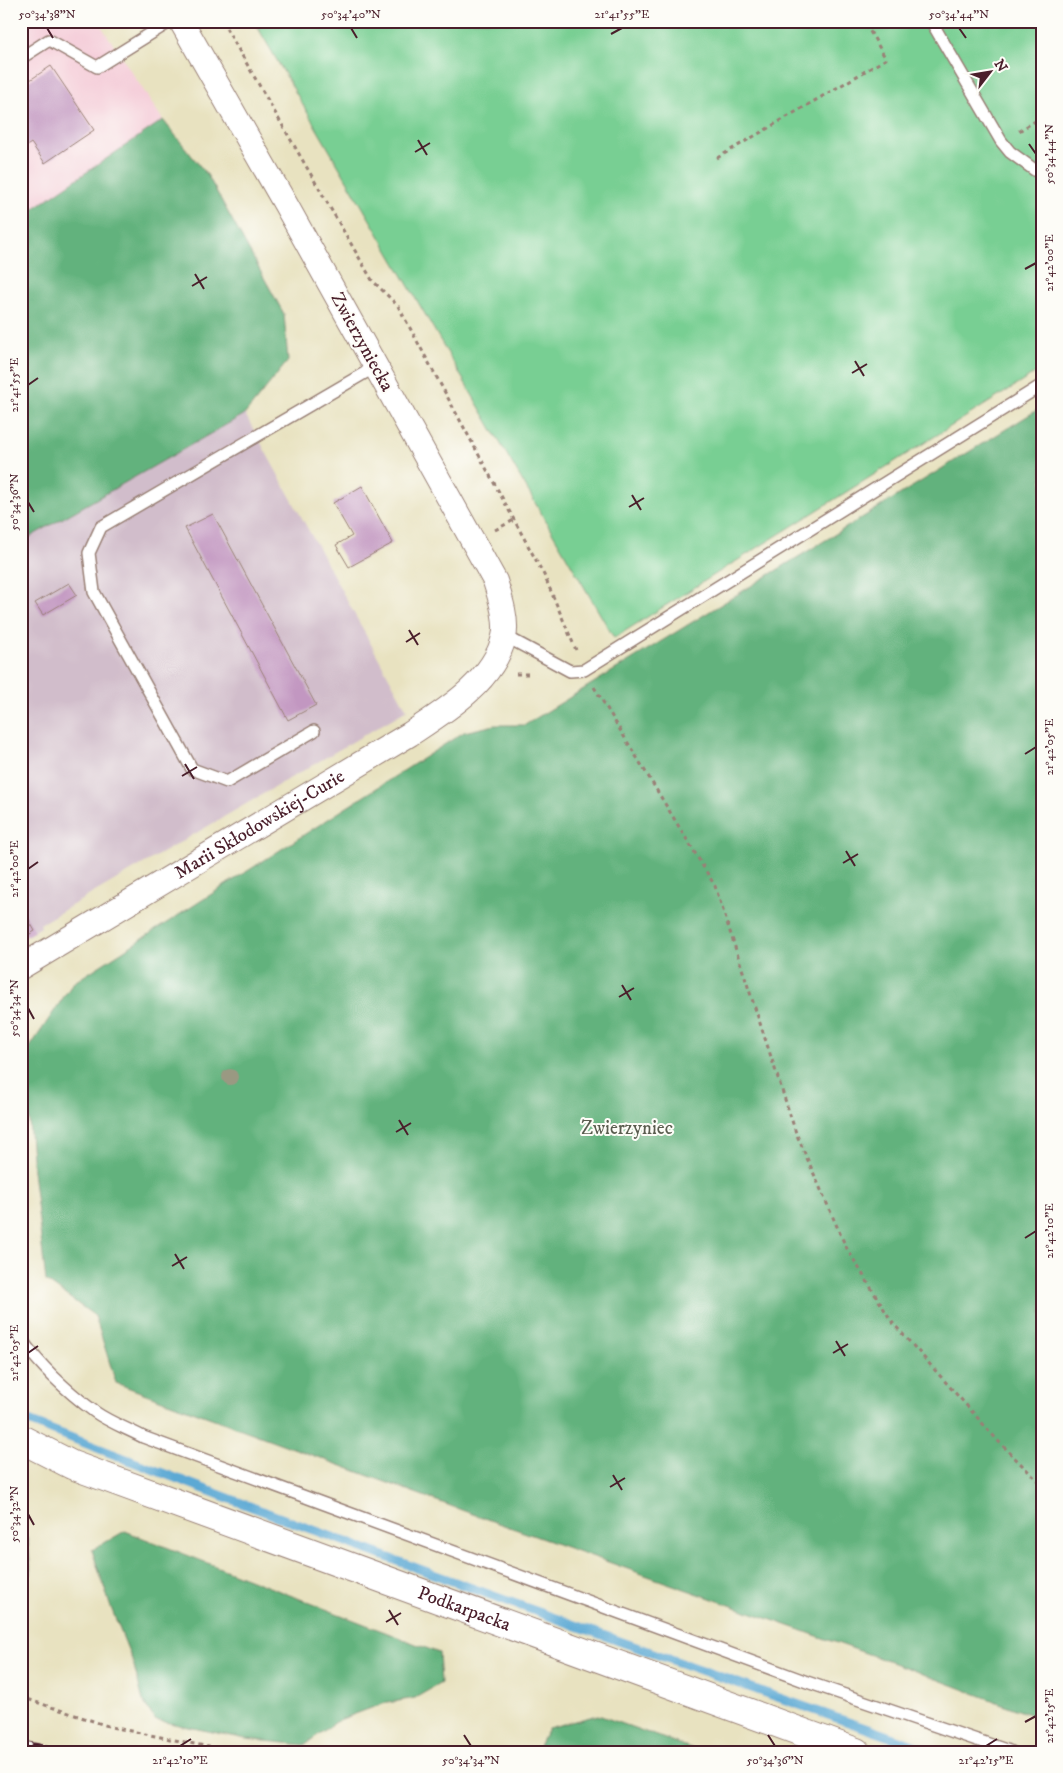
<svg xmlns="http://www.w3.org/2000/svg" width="1063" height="1773" viewBox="0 0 1063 1773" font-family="'IM FELL DW Pica',serif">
	<rect width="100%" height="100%" fill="#fdfcf7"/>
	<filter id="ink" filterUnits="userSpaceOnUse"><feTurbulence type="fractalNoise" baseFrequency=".02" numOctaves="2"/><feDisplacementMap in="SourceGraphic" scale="10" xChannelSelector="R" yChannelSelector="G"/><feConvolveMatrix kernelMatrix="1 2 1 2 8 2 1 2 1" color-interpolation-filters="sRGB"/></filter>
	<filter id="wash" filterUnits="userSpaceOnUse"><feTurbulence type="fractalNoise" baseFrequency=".0096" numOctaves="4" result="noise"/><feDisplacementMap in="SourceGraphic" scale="20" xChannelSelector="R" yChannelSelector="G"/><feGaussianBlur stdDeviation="1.12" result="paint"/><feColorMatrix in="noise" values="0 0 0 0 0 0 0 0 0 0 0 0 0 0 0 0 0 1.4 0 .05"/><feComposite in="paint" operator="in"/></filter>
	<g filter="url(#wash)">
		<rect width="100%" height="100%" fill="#e8e2c0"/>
		<path fill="#f5cfda" d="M 21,21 L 98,21 L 163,120 L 21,217 Z"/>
		<path fill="#d1bdcb" d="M 245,414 L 407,710 L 40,924 L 41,927 L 21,939 L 21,542 Z"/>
		<path fill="#78cf93" stroke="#61775f" d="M 254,21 L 1042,21 L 1042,369 L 614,638 Z"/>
		<path fill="#62b27d" stroke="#566854" d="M 163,120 L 208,176 L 284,314 L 288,361 L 245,414 L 21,542 L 21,217 Z
			M 1042,407 L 1042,1719 L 902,1666 L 467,1512 L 116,1383 L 95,1316 L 46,1281 L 33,1171 L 24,1056 L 73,983 L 464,732 L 495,725 L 525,725 Z
			M 21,1520 L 28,1541 L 31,1574 L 21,1581 Z
			M 125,1531 L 439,1653 L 441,1683 L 415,1698 L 382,1704 L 339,1720 L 304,1745 L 246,1739 L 155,1720 L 143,1701 L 133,1662 L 110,1605 L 92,1550 Z
			M 598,1715 L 696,1750 L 700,1752 L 536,1752 L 548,1728 Z"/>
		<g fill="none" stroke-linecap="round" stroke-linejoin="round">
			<path stroke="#5ba9d4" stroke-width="9" d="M 21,1418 C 322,1537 628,1645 934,1752"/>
		</g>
		<g id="blocks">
			<path fill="#c297c1" d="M 51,66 L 94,130 L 45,163 L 31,143 L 21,150 L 21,86 Z
				M 362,486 L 393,543 L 349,567 L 336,545 L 352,536 L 333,503 Z
				M 213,514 L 316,705 L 288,720 L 185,528 Z
				M 69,583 L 77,595 L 43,615 L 35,603 Z
				M 21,907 L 35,931 L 21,939 Z"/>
		</g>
	</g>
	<g filter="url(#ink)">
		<use href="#blocks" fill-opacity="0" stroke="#998076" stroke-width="1"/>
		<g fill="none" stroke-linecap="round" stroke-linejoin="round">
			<g stroke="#998076" stroke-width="14">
				<path id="service" d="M 931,21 L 1001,141 L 1010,152 L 1036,171 L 1042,167
					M 21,58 L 49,40 L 97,67 L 171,21
					M 505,636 L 570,671 L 584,670 L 1042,385
					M 314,731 L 227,782 L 192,769 L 94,592 L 89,553 L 101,527 L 375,367
					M 21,1339 C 41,1367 68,1392 95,1412 C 109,1422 128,1429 143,1437 L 807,1682 L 1012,1752"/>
			</g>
			<g stroke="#998076" stroke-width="26">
				<g id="minor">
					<path id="s1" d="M 21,967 L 410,734 C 445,711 494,681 504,637 C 508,621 500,597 495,581 L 286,205 L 181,21"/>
				</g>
			</g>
			<g stroke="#998076" stroke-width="30">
				<g id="secondary">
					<path id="s2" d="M 21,1439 L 72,1465 L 856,1752"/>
				</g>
			</g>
			<path stroke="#998076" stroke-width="3" stroke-dasharray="4 4" stroke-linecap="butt" d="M 222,21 L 372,280 L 398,306 L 544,575 L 576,650
				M 1019,131 L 1042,117
				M 717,158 L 886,59 L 864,21
				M 495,530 L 514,520
				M 516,674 L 529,674
				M 594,687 L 715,886 L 796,1133 L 846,1247 L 892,1322 L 1000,1443 L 1042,1485
				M 21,1697 L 111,1727 L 234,1752"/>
			<use href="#service" stroke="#fff" stroke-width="11"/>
			<use href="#minor" stroke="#fff" stroke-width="24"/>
			<use href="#secondary" stroke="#fff" stroke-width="28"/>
			<g stroke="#4a1f2b" stroke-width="5.5">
				<path id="rail" d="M 21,1743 L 72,1752"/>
			</g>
			<use href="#rail" stroke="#fdfcf7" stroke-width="4" stroke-dasharray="11" stroke-linecap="butt"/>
		</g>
		<circle fill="#9a9982" cx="230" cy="1077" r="8"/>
	</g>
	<path fill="none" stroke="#4a1f2b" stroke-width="2" d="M 47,28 L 53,38M 351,28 L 357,38M 959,28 L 966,38M 611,34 L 622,28M 418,140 L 427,155M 1029,144 L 1036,154M 415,152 L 430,143M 1025,269 L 1036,263M 195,274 L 204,289M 192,286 L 207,277M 855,361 L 864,376M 852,373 L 867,364M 28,385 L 38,378M 632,495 L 641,510M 28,502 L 34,512M 629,507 L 644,498M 409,630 L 418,645M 406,642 L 420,633M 1025,754 L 1036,747M 185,764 L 194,779M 182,776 L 197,767M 846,851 L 855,866M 843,863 L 858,854M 28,869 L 38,862M 622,985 L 631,1000M 619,997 L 634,988M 28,1008 L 34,1019M 399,1120 L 408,1135M 396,1132 L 411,1123M 1025,1238 L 1036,1231M 175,1254 L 184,1269M 172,1266 L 187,1257M 836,1341 L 845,1356M 28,1353 L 38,1346M 833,1353 L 848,1344M 613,1475 L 622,1490M 610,1487 L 625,1478M 28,1514 L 34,1525M 389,1610 L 398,1625M 386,1622 L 401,1613M 1025,1722 L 1036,1716M 464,1735 L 471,1746M 768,1735 L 775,1746M 180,1746 L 191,1739M 986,1746 L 997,1739"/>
	<g text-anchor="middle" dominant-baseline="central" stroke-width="4" stroke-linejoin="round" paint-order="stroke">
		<g font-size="19" fill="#4a1f2b" stroke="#fdfcf7">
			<text transform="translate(362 342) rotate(61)">Zwierzyniecka</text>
			<text stroke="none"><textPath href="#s1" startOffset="278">Marii Skłodowskiej-Curie</textPath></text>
			<text stroke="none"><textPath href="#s2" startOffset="475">Podkarpacka</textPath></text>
		</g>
		<g font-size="19" fill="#5a5d4f" stroke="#fdfcf7">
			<text x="627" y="1128">Zwierzyniec</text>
		</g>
	</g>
	<rect width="1063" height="1773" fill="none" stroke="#fdfcf7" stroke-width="55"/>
	<g transform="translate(990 72) rotate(59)" stroke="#fdfcf7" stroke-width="4" paint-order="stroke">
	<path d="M0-4L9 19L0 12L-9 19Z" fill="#4a1f2b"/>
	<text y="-8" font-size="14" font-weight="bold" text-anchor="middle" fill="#4a1f2b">N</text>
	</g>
	<rect x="28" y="28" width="1008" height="1718" fill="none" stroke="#4a1f2b" stroke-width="2"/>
	<g font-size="12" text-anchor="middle" fill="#4a1f2b">
		<text x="47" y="18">50°34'38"N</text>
		<text x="351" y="18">50°34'40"N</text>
		<text x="622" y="18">21°41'55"E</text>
		<text x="959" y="18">50°34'44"N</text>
		<text transform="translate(1049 154) rotate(-90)" y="4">50°34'44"N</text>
		<text transform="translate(1049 263) rotate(-90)" y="4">21°42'00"E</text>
		<text transform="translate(14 385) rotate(-90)" y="4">21°41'55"E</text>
		<text transform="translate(14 502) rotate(-90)" y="4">50°34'36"N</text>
		<text transform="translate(1049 747) rotate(-90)" y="4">21°42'05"E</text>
		<text transform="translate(14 869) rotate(-90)" y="4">21°42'00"E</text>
		<text transform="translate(14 1008) rotate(-90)" y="4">50°34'34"N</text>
		<text transform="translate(1049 1231) rotate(-90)" y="4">21°42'10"E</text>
		<text transform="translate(14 1353) rotate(-90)" y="4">21°42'05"E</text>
		<text transform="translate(14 1514) rotate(-90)" y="4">50°34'32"N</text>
		<text transform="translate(1049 1716) rotate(-90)" y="4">21°42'15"E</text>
		<text x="180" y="1764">21°42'10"E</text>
		<text x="471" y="1764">50°34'34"N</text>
		<text x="775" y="1764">50°34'36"N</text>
		<text x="986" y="1764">21°42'15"E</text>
	</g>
</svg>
